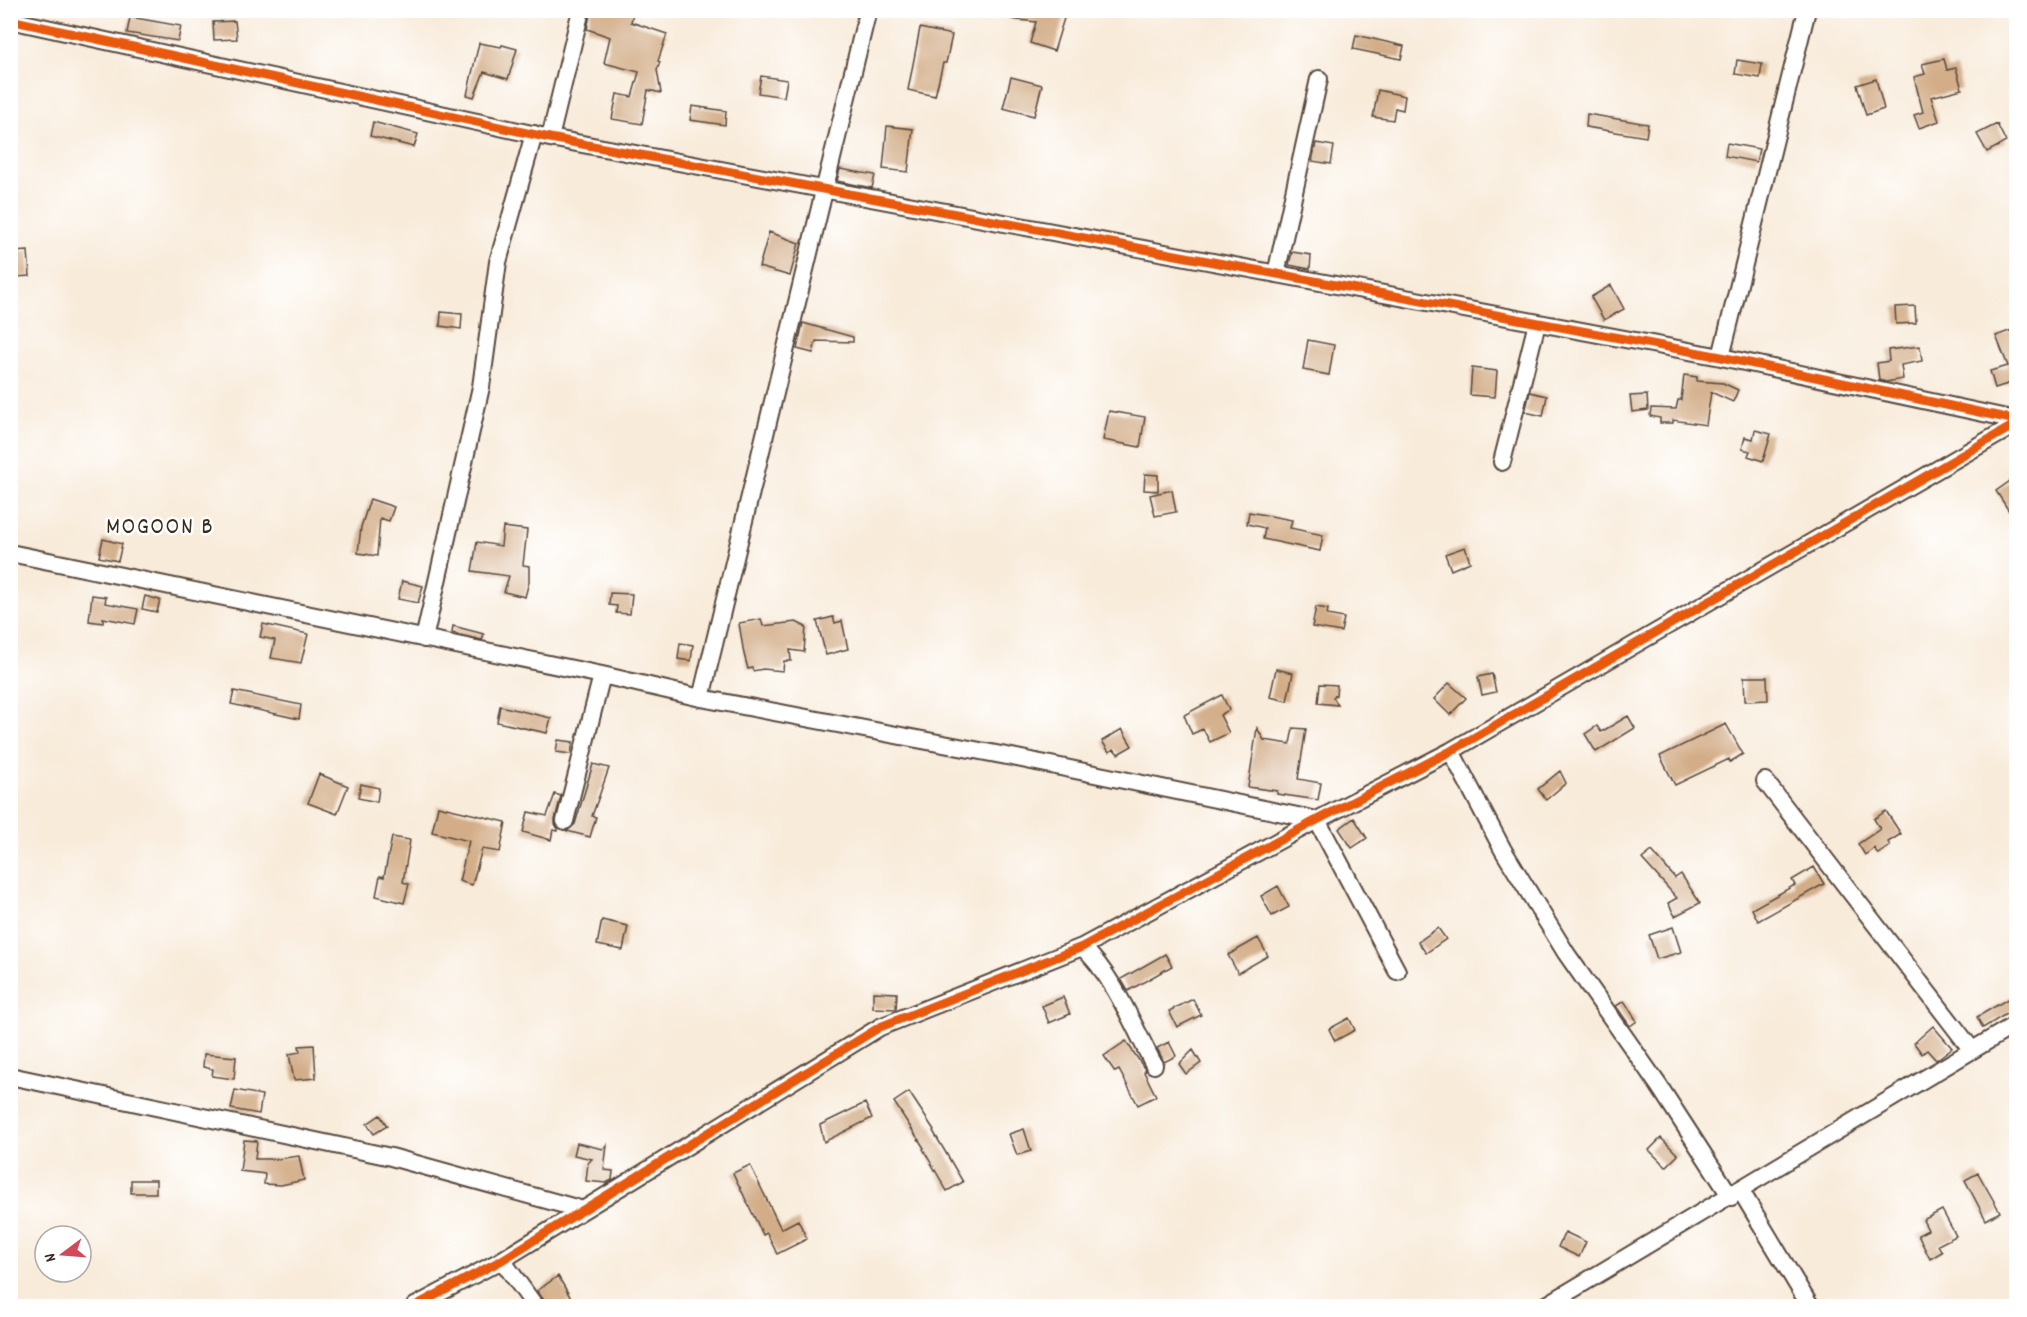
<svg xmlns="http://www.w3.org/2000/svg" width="2027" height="1317" viewBox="0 0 2027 1317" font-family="Dekko,sans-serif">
	<rect width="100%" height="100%" fill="#fff"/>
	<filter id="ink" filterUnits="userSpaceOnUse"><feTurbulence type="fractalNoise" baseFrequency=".0167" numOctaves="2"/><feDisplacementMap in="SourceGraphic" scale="12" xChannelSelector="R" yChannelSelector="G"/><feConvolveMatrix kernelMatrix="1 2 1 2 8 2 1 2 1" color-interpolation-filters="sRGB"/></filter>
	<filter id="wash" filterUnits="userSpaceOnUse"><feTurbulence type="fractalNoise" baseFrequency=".008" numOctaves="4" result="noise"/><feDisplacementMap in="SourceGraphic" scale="24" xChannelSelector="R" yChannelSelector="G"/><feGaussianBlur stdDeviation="1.35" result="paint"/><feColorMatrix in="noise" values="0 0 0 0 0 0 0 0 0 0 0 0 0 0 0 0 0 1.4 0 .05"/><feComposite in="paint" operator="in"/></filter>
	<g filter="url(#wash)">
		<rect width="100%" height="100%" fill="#f8ebda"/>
		<g id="blocks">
			<path fill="#d3ad88" d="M 591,10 L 634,10 L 631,22 L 667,34 L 658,61 L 660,62 L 657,70 L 661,93 L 648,90 L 642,124 L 612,119 L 617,94 L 632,97 L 639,72 L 604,63 L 610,37 L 587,29 Z
				M 1012,10 L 1052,10 L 1065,15 L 1054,51 L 1030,43 L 1036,22 L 1011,19 Z
				M 130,17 L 181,26 L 178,41 L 127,33 Z
				M 235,21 L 237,39 L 214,40 L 213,22 Z
				M 920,28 L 952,35 L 946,63 L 943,63 L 935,96 L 908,90 Z
				M 1356,35 L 1404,46 L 1401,59 L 1353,49 Z
				M 479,43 L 501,47 L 502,45 L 517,49 L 508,79 L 484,72 L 474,97 L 467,95 Z
				M 1944,59 L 1947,70 L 1956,68 L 1962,89 L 1931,97 L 1939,121 L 1919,128 L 1914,115 L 1923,112 L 1914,77 L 1925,74 L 1922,64 Z
				M 1737,60 L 1762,64 L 1760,78 L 1735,74 Z
				M 761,76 L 787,80 L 784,97 L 758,93 Z
				M 1011,77 L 1042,85 L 1034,116 L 1003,108 Z
				M 1876,79 L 1884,109 L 1866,115 L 1857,85 Z
				M 1378,90 L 1405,96 L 1403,110 L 1395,108 L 1393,120 L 1373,117 Z
				M 692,106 L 726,111 L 725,125 L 690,120 Z
				M 1587,114 L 1648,124 L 1646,137 L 1586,127 Z
				M 373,122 L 418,134 L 414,147 L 370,136 Z
				M 1997,124 L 2006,142 L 1987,152 L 1977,134 Z
				M 887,126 L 913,129 L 908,172 L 883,169 Z
				M 1316,143 L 1334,146 L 1331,164 L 1312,161 Z
				M 1727,143 L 1759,149 L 1756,162 L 1725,156 Z
				M 840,169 L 875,175 L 872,188 L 837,181 Z
				M 769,232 L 799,243 L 790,276 L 759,267 Z
				M 28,251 L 30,276 L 15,277 L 13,252 Z
				M 1292,252 L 1311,255 L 1310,269 L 1289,265 Z
				M 1611,285 L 1624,309 L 1604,320 L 1591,297 Z
				M 1915,306 L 1916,323 L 1896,324 L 1895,307 Z
				M 441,312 L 462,314 L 461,329 L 440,326 Z
				M 803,323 L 853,337 L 853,342 L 816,341 L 813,353 L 797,349 Z
				M 2012,330 L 2016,342 L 2016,386 L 2014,382 L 1995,388 L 1990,371 L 2008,366 L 1996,336 Z
				M 1308,340 L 1334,345 L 1329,375 L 1303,370 Z
				M 1920,346 L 1922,361 L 1901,365 L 1903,379 L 1886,382 L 1879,380 L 1877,363 L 1889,361 L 1888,350 Z
				M 1472,368 L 1497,371 L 1495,397 L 1470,395 Z
				M 1684,375 L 1697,377 L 1697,381 L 1723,383 L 1738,390 L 1733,402 L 1711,392 L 1706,425 L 1673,420 L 1673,423 L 1660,423 L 1660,418 L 1650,416 L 1651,408 L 1676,409 L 1678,400 L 1681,400 Z
				M 1530,392 L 1547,396 L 1543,416 L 1525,412 Z
				M 1647,395 L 1648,410 L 1632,412 L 1630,396 Z
				M 1109,411 L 1145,417 L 1140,447 L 1103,440 Z
				M 1755,430 L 1771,434 L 1763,461 L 1748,456 L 1750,451 L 1742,449 L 1745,437 L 1753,439 Z
				M 1145,474 L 1158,475 L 1158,491 L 1144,490 Z
				M 2016,477 L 2016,522 L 1996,491 Z
				M 1172,490 L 1176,512 L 1155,516 L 1150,495 Z
				M 370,499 L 394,507 L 389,521 L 380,518 L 377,556 L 358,553 L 361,527 Z
				M 1249,512 L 1292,520 L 1290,528 L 1323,535 L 1320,551 L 1263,539 L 1265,528 L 1247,524 Z
				M 503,527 L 527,530 L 523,565 L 529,566 L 529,582 L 525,597 L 504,592 L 509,576 L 472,571 L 477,542 L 501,546 Z
				M 103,539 L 122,544 L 118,561 L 99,557 Z
				M 1465,547 L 1470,562 L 1451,570 L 1445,554 Z
				M 402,581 L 423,586 L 418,603 L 398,599 Z
				M 610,593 L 632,594 L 630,614 L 616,613 L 617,606 L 609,605 Z
				M 92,595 L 106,597 L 105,603 L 138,609 L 135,624 L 103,618 L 103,623 L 89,621 Z
				M 145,596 L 160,600 L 157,612 L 142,609 Z
				M 1316,607 L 1328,609 L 1327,615 L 1344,618 L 1341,632 L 1312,627 Z
				M 833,617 L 835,623 L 842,621 L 848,649 L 826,655 L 817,621 Z
				M 761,619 L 763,626 L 796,622 L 806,627 L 804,652 L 790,650 L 791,661 L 784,661 L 783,671 L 763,669 L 753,671 L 752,668 L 748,669 L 744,654 L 739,623 Z
				M 263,624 L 308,634 L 301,663 L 271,658 L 275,640 L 260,637 Z
				M 453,626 L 484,634 L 482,640 L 452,633 Z
				M 680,643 L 693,645 L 691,661 L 678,659 Z
				M 1276,669 L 1293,673 L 1287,701 L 1270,697 Z
				M 1492,674 L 1496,692 L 1482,695 L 1478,677 Z
				M 1744,677 L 1767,677 L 1768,700 L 1745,701 Z
				M 1449,683 L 1466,698 L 1450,715 L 1434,699 Z
				M 1320,684 L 1337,685 L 1336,695 L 1333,697 L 1338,705 L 1318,703 Z
				M 234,691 L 301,705 L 299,719 L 231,704 Z
				M 1222,695 L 1229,710 L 1220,715 L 1229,733 L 1210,742 L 1203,729 L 1192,734 L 1184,715 Z
				M 500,706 L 551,718 L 547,733 L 497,722 Z
				M 1628,716 L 1635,728 L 1596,752 L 1585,734 L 1597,726 L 1601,732 Z
				M 1726,724 L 1743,754 L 1730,762 L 1729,759 L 1675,785 L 1660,756 Z
				M 1257,728 L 1264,740 L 1290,744 L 1293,728 L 1306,729 L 1298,779 L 1321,783 L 1318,800 L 1277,794 L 1277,791 L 1248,787 Z
				M 1122,729 L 1132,746 L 1118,754 L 1114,749 L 1109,752 L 1102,741 Z
				M 558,740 L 573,742 L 571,754 L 556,752 Z
				M 593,764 L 609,768 L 592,816 L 596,817 L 590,837 L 567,831 L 575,824 Z
				M 1560,771 L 1566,783 L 1546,800 L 1538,789 Z
				M 319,774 L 348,786 L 337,814 L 308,803 Z
				M 361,784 L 379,788 L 377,802 L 358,798 Z
				M 555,794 L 561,796 L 555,819 L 555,824 L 558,829 L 558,831 L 553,830 L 551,840 L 523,832 L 528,812 L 547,816 Z
				M 438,806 L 506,822 L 500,852 L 482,849 L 472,885 L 459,881 L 469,841 L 432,832 Z
				M 1886,811 L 1901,834 L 1888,842 L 1890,846 L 1878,854 L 1874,848 L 1865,855 L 1858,844 L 1880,829 L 1874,819 Z
				M 1354,818 L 1367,838 L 1352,848 L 1339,829 Z
				M 392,837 L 410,840 L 403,882 L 409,884 L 404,903 L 376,896 L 380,876 L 384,877 Z
				M 1652,851 L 1675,878 L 1681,874 L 1700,903 L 1675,916 L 1668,903 L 1677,898 L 1642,859 Z
				M 1814,867 L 1824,884 L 1758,921 L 1752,909 L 1795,885 L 1792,880 Z
				M 1278,886 L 1289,907 L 1272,916 L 1261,896 Z
				M 602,920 L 628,926 L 623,950 L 597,945 Z
				M 1673,927 L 1681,952 L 1657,959 L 1649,935 Z
				M 1438,928 L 1446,939 L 1426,953 L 1418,942 Z
				M 1258,938 L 1268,956 L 1238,973 L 1228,955 Z
				M 1165,954 L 1172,966 L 1128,991 L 1121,979 Z
				M 873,992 L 897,993 L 896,1009 L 873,1008 Z
				M 2016,994 L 2016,1008 L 1983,1028 L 1977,1017 Z
				M 1063,997 L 1070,1014 L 1049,1023 L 1042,1006 Z
				M 1193,999 L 1201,1015 L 1177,1027 L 1169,1011 Z
				M 1624,1001 L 1637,1021 L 1630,1026 L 1616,1006 Z
				M 1349,1018 L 1355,1030 L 1335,1041 L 1329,1029 Z
				M 1933,1026 L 1952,1048 L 1936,1060 L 1927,1050 L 1922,1054 L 1914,1043 Z
				M 1126,1041 L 1146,1071 L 1144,1072 L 1156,1096 L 1138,1105 L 1119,1070 L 1115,1072 L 1104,1056 Z
				M 1169,1042 L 1176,1056 L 1164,1062 L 1157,1048 Z
				M 314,1045 L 316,1078 L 294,1080 L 289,1054 L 300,1052 L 299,1046 Z
				M 1193,1050 L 1201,1063 L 1186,1074 L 1179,1064 Z
				M 204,1054 L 236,1057 L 234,1079 L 212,1076 L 213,1069 L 203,1067 Z
				M 235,1090 L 262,1095 L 259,1114 L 231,1109 Z
				M 909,1092 L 934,1130 L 933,1131 L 963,1182 L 947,1191 L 923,1149 L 924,1148 L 894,1102 Z
				M 865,1103 L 872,1118 L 824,1142 L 820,1125 Z
				M 380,1115 L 387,1126 L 374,1134 L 367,1124 Z
				M 1024,1129 L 1031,1151 L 1017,1155 L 1009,1134 Z
				M 1661,1138 L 1678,1155 L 1666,1167 L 1649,1150 Z
				M 244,1140 L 257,1141 L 255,1159 L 277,1159 L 299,1156 L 304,1180 L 281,1185 L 264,1184 L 265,1174 L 240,1171 Z
				M 577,1143 L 603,1149 L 607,1145 L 604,1170 L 613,1171 L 612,1180 L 606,1183 L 586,1181 L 588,1163 L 592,1159 L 574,1155 Z
				M 750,1165 L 781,1229 L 798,1220 L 807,1239 L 777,1254 L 767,1233 L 763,1235 L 733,1173 Z
				M 1978,1173 L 2000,1212 L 1986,1220 L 1965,1180 Z
				M 131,1180 L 156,1180 L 156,1193 L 131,1193 Z
				M 1942,1210 L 1956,1236 L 1938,1245 L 1942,1252 L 1930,1259 L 1918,1235 L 1928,1230 L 1923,1220 Z
				M 1565,1232 L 1586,1242 L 1579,1257 L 1558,1247 Z
				M 558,1276 L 572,1300 L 563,1306 L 545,1306 L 544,1300 L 537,1291 Z"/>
		</g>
	</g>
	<g filter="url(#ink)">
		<use href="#blocks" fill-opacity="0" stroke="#57473a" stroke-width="1.5"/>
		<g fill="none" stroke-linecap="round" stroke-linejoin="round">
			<g stroke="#57473a" stroke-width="20">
				<path id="minor" d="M 10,20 L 550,138 L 1721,357 L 2016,420
					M 550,138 L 581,10
					M 1276,274 L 1319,79
					M 1721,357 L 1807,10
					M 1502,462 L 1537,323
					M 10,553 L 602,675 L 701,698 L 1012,757 L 1317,820 L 1397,971
					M 424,639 L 481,387 L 498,262 L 534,134
					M 701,698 L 868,10
					M 1451,751 L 1503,850 L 1566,953 L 1659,1086 L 1731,1197
					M 1765,781 L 1972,1050
					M 565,821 L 602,675
					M 1082,947 C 1112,973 1135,1029 1154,1065
					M 10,1076 L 391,1157 L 583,1210
					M 1741,1191 L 1810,1306
					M 502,1260 L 535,1306
					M 415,1306 L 502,1260 L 880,1027 L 1082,947 L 1317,820 L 1451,751 L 2016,424
					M 1545,1306 L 2016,1024"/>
			</g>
			<use href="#minor" stroke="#fff" stroke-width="16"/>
			<g stroke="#fff" stroke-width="13">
				<path id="cycleway" d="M 10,20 L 550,138 L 1721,357 L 2016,420
					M 415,1306 L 502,1260 L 880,1027 L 1082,947 L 1317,820 L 1451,751 L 2016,424"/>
			</g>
			<use href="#cycleway" stroke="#e8590c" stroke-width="9"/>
		</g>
	</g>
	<g text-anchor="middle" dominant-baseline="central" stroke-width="5" stroke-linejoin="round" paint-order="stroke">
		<g font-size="24" letter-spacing="1.5" fill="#3b2a1e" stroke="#fff">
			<text x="160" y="528">MOGOON B</text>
		</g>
	</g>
	<rect width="2027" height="1317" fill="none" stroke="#fff" stroke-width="36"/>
	<g transform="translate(63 1254) rotate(254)"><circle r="28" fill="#ffffff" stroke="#b1aaa5" stroke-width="1.5"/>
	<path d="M0-4.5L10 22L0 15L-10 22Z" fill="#d1495b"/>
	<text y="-9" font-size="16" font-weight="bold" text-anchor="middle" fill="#3b2a1e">N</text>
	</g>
</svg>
